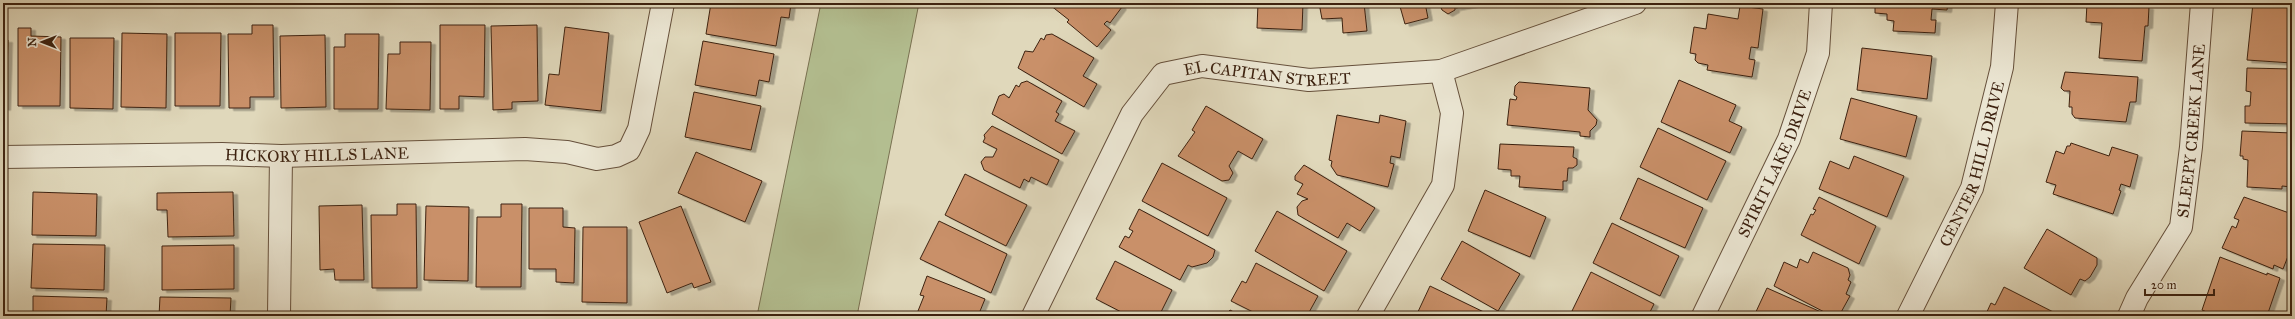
<svg xmlns="http://www.w3.org/2000/svg" width="2295" height="319" viewBox="0 0 2295 319" font-family="'IM FELL Great Primer',serif">
	<defs>
		<filter id="shadow"><feDropShadow dx="4.5" dy="2.5" stdDeviation="0" flood-color="#0004"/></filter>
	</defs>
	<rect width="100%" height="100%" fill="#e0d8bb"/>
	<filter id="stains"><feTurbulence type="fractalNoise" baseFrequency=".005" numOctaves="4"/><feColorMatrix values="0 0 0 0 .2 0 0 0 0 .09 0 0 0 0 .02 0 0 0 .5 -.17"/></filter>
	<radialGradient id="worn" r=".72"><stop offset=".6" stop-color="#630" stop-opacity="0"/><stop offset="1" stop-color="#630" stop-opacity=".3"/></radialGradient>
	<path fill="#b3be90" stroke="#787050" d="M 821,3 L 919,3 L 857,316 L 757,316 Z"/>
	<path fill="#c99069" stroke="#3d2210" filter="url(#shadow)" d="M 711,3 L 787,3 L 791,4 L 789,18 L 781,17 L 776,46 L 706,34 Z
		M 1052,3 L 1117,3 L 1122,7 L 1110,23 L 1107,21 L 1104,24 L 1111,30 L 1097,47 L 1067,22 L 1069,20 L 1050,5 Z
		M 1258,3 L 1303,3 L 1302,30 L 1257,28 Z
		M 1319,3 L 1364,3 L 1367,31 L 1343,33 L 1342,18 L 1322,19 Z
		M 1399,3 L 1425,3 L 1428,18 L 1405,24 Z
		M 1439,3 L 1455,3 L 1455,10 L 1448,14 L 1442,10 Z
		M 1455,3 L 1482,3 L 1456,8 Z
		M 1875,3 L 1948,3 L 1947,10 L 1932,9 L 1931,20 L 1936,20 L 1935,33 L 1893,31 L 1894,21 L 1887,20 L 1887,14 L 1875,13 Z
		M 2087,3 L 2149,7 L 2148,26 L 2145,26 L 2142,61 L 2099,58 L 2102,23 L 2086,22 Z
		M 2253,3 L 2292,4 L 2292,63 L 2247,60 Z
		M 1740,6 L 1763,9 L 1758,48 L 1751,47 L 1749,59 L 1755,60 L 1752,77 L 1707,70 L 1708,65 L 1698,63 L 1695,60 L 1696,54 L 1690,53 L 1694,27 L 1706,29 L 1708,14 L 1738,19 Z
		M 252,25 L 273,25 L 274,97 L 250,97 L 250,108 L 229,108 L 228,34 L 252,34 Z
		M 440,25 L 485,25 L 484,97 L 459,96 L 459,109 L 440,109 Z
		M 537,25 L 538,101 L 512,102 L 512,109 L 493,110 L 491,26 Z
		M 565,27 L 609,33 L 601,111 L 545,105 L 549,74 L 559,75 Z
		M 18,28 L 31,28 L 31,36 L 61,37 L 60,106 L 18,106 Z
		M 122,33 L 167,34 L 166,108 L 121,107 Z
		M 175,33 L 221,33 L 220,106 L 175,106 Z
		M 345,34 L 379,34 L 378,109 L 334,109 L 334,47 L 345,47 Z
		M 1052,34 L 1094,58 L 1083,76 L 1097,84 L 1084,107 L 1018,68 L 1025,51 L 1033,52 L 1041,38 L 1044,40 L 1046,35 Z
		M 325,35 L 326,107 L 281,108 L 280,36 Z
		M 70,38 L 114,38 L 113,109 L 70,108 Z
		M 3,40 L 8,40 L 6,108 L 3,107 Z
		M 703,41 L 774,54 L 769,82 L 759,80 L 756,96 L 695,85 Z
		M 400,42 L 431,42 L 430,110 L 386,109 L 388,54 L 400,54 Z
		M 1862,48 L 1932,56 L 1927,99 L 1857,90 Z
		M 2247,68 L 2292,69 L 2292,124 L 2245,123 L 2245,106 L 2250,106 L 2251,92 L 2246,91 Z
		M 2065,72 L 2138,77 L 2136,102 L 2130,102 L 2126,122 L 2075,118 L 2072,114 L 2072,107 L 2069,107 L 2070,91 L 2064,91 L 2061,88 Z
		M 1679,80 L 1736,105 L 1729,121 L 1742,127 L 1730,153 L 1661,122 Z
		M 1027,81 L 1062,101 L 1056,112 L 1059,114 L 1055,121 L 1075,131 L 1062,154 L 992,114 L 999,96 L 1004,94 L 1009,98 L 1016,85 L 1019,87 L 1021,83 Z
		M 1519,82 L 1590,88 L 1588,110 L 1597,120 L 1596,125 L 1590,131 L 1590,137 L 1580,136 L 1580,132 L 1507,125 L 1510,99 L 1516,100 L 1517,97 L 1514,95 L 1515,86 Z
		M 694,92 L 761,106 L 751,150 L 685,137 Z
		M 1851,98 L 1917,116 L 1906,157 L 1840,139 Z
		M 1206,106 L 1263,139 L 1252,159 L 1238,151 L 1229,166 L 1233,173 L 1229,180 L 1222,181 L 1178,156 L 1195,132 L 1192,130 Z
		M 1337,115 L 1379,123 L 1380,115 L 1406,121 L 1400,158 L 1391,156 L 1390,163 L 1394,164 L 1388,187 L 1337,175 L 1331,166 L 1332,161 L 1329,160 Z
		M 992,126 L 1059,160 L 1047,185 L 1031,177 L 1029,182 L 1024,179 L 1020,188 L 984,170 L 981,162 L 985,157 L 993,157 L 997,149 L 983,142 L 985,138 L 984,135 Z
		M 1658,128 L 1726,161 L 1707,200 L 1640,167 Z
		M 2242,131 L 2292,133 L 2292,187 L 2282,186 L 2282,189 L 2247,187 L 2248,160 L 2243,159 L 2243,156 L 2240,156 Z
		M 2071,143 L 2109,156 L 2112,147 L 2138,155 L 2130,187 L 2121,184 L 2119,190 L 2121,191 L 2113,214 L 2053,194 L 2056,185 L 2046,182 L 2056,151 L 2064,154 L 2067,146 L 2070,146 Z
		M 1500,144 L 1574,147 L 1573,157 L 1577,159 L 1577,165 L 1573,168 L 1568,168 L 1567,181 L 1563,181 L 1563,190 L 1519,187 L 1520,176 L 1511,176 L 1511,170 L 1498,169 Z
		M 696,152 L 762,181 L 745,222 L 678,193 Z
		M 1854,156 L 1904,176 L 1887,217 L 1819,189 L 1830,161 L 1849,169 Z
		M 1162,163 L 1227,198 L 1208,236 L 1142,201 Z
		M 1304,165 L 1375,208 L 1360,231 L 1347,223 L 1338,238 L 1298,215 L 1297,207 L 1302,201 L 1308,199 L 1297,194 L 1303,184 L 1295,180 L 1295,176 Z
		M 965,174 L 1027,205 L 1006,246 L 945,215 Z
		M 1638,178 L 1703,208 L 1685,248 L 1620,219 Z
		M 1485,190 L 1546,217 L 1530,257 L 1468,231 Z
		M 33,192 L 97,194 L 96,236 L 32,235 Z
		M 233,192 L 234,236 L 168,237 L 167,210 L 157,210 L 157,193 Z
		M 1819,197 L 1876,226 L 1859,264 L 1801,235 L 1811,214 L 1813,215 L 1816,210 L 1813,209 Z
		M 2244,197 L 2292,214 L 2292,246 L 2283,269 L 2274,265 L 2273,269 L 2222,248 L 2232,226 L 2236,228 L 2239,220 L 2234,218 Z
		M 397,204 L 416,204 L 417,288 L 372,288 L 371,215 L 397,215 Z
		M 501,204 L 522,204 L 521,287 L 476,287 L 477,217 L 501,217 Z
		M 362,205 L 364,280 L 335,280 L 334,269 L 320,270 L 319,206 Z
		M 426,206 L 469,207 L 468,281 L 424,280 Z
		M 681,206 L 711,282 L 694,288 L 692,283 L 667,293 L 639,222 Z
		M 529,208 L 563,208 L 563,227 L 575,228 L 574,283 L 556,282 L 556,269 L 529,269 Z
		M 1139,209 L 1215,250 L 1213,257 L 1207,263 L 1192,267 L 1188,265 L 1180,280 L 1119,247 L 1125,236 L 1129,238 L 1133,231 L 1129,229 Z
		M 1277,211 L 1347,251 L 1324,291 L 1255,251 Z
		M 939,221 L 1007,254 L 991,293 L 920,259 Z
		M 1612,223 L 1679,256 L 1660,296 L 1593,263 Z
		M 583,227 L 627,227 L 627,303 L 582,302 Z
		M 2047,229 L 2097,258 L 2097,265 L 2090,277 L 2085,281 L 2080,279 L 2071,295 L 2024,268 Z
		M 1462,241 L 1520,274 L 1498,311 L 1441,279 Z
		M 33,244 L 105,245 L 104,290 L 31,288 Z
		M 234,245 L 234,289 L 162,290 L 162,246 Z
		M 1813,252 L 1848,268 L 1850,275 L 1848,280 L 1851,282 L 1846,294 L 1850,296 L 1839,316 L 1832,316 L 1774,286 L 1784,262 L 1797,268 L 1800,259 L 1808,263 Z
		M 2220,257 L 2267,275 L 2267,273 L 2280,278 L 2267,316 L 2216,316 L 2202,310 Z
		M 1115,261 L 1172,290 L 1159,316 L 1129,316 L 1096,299 Z
		M 1256,263 L 1318,296 L 1307,316 L 1261,316 L 1231,301 L 1242,281 L 1246,283 Z
		M 1591,272 L 1654,304 L 1648,316 L 1582,316 L 1572,311 Z
		M 927,276 L 985,299 L 978,316 L 916,316 L 924,296 L 920,295 Z
		M 1430,286 L 1492,316 L 1416,316 Z
		M 2004,287 L 2061,316 L 1985,316 L 1991,303 L 1995,305 Z
		M 1767,288 L 1830,316 L 1754,316 Z
		M 33,296 L 107,298 L 106,316 L 33,316 Z
		M 160,297 L 231,298 L 230,316 L 159,316 Z
		M 1230,310 L 1241,316 L 1225,316 Z"/>
	<g fill="none" stroke-linecap="round" stroke-linejoin="round">
		<g stroke="#66503b" stroke-width="24">
			<g id="minor">
				<path id="s1" d="M 3,157 L 222,154 L 281,156 L 525,149 L 567,152 L 597,159 L 616,156 L 629,150 L 639,129 L 663,3"/>
				<path d="M 279,316 L 281,156"/>
				<path id="s2" d="M 1033,316 L 1132,114 L 1163,74 L 1202,66 L 1309,80 L 1441,71 L 1635,3"/>
				<path d="M 1368,316 L 1443,185 L 1452,113 L 1441,71"/>
				<path id="s3" d="M 1703,316 L 1789,139 L 1818,53 L 1821,3"/>
				<path id="s4" d="M 1908,316 L 1972,188 L 2002,67 L 2007,3"/>
				<path id="s5" d="M 2129,316 L 2137,298 L 2181,227 L 2191,147 L 2202,3"/>
			</g>
		</g>
		<use href="#minor" stroke="#ebe6d3" stroke-width="22"/>
	</g>
	<g text-anchor="middle" dominant-baseline="central" stroke-width="3" stroke-linejoin="round" paint-order="stroke">
		<g font-size="16" fill="#3d2210" stroke="#ebe6d3">
			<text stroke="none"><textPath href="#s2" startOffset="381">EL CAPITAN STREET</textPath></text>
			<text stroke="none"><textPath href="#s5" startOffset="200">SLEEPY CREEK LANE</textPath></text>
			<text stroke="none"><textPath href="#s1" startOffset="314">HICKORY HILLS LANE</textPath></text>
			<text stroke="none"><textPath href="#s3" startOffset="169">SPIRIT LAKE DRIVE</textPath></text>
			<text stroke="none"><textPath href="#s4" startOffset="166">CENTER HILL DRIVE</textPath></text>
		</g>
	</g>
	<rect width="2295" height="319" fill="none" stroke="#e0d8bb" stroke-width="16"/>
	<rect x="4" y="4" width="2287" height="311" fill="none" stroke="#3d2210" stroke-width="2"/>
	<rect x="8" y="8" width="2279" height="303" fill="none" stroke="#3d2210"/>
	<g transform="translate(42 42) rotate(270)" stroke="#ebe6d3" stroke-width="3" paint-order="stroke">
	<path d="M0-3L7 15L0 10L-7 15Z" fill="#3d2210"/>
	<text y="-6" font-size="11" font-weight="bold" text-anchor="middle" fill="#3d2210">N</text>
	</g>
	<path d="M2145 289v6h69v-6" fill="none" stroke="#3d2210" stroke-width="2"/>
	<text x="2151" y="289" font-size="12" fill="#3d2210" stroke="#ebe6d3" stroke-width="3" paint-order="stroke">20 m</text>
	<rect width="100%" height="100%" filter="url(#stains)"/>
	<rect width="100%" height="100%" fill="url(#worn)"/>
</svg>
